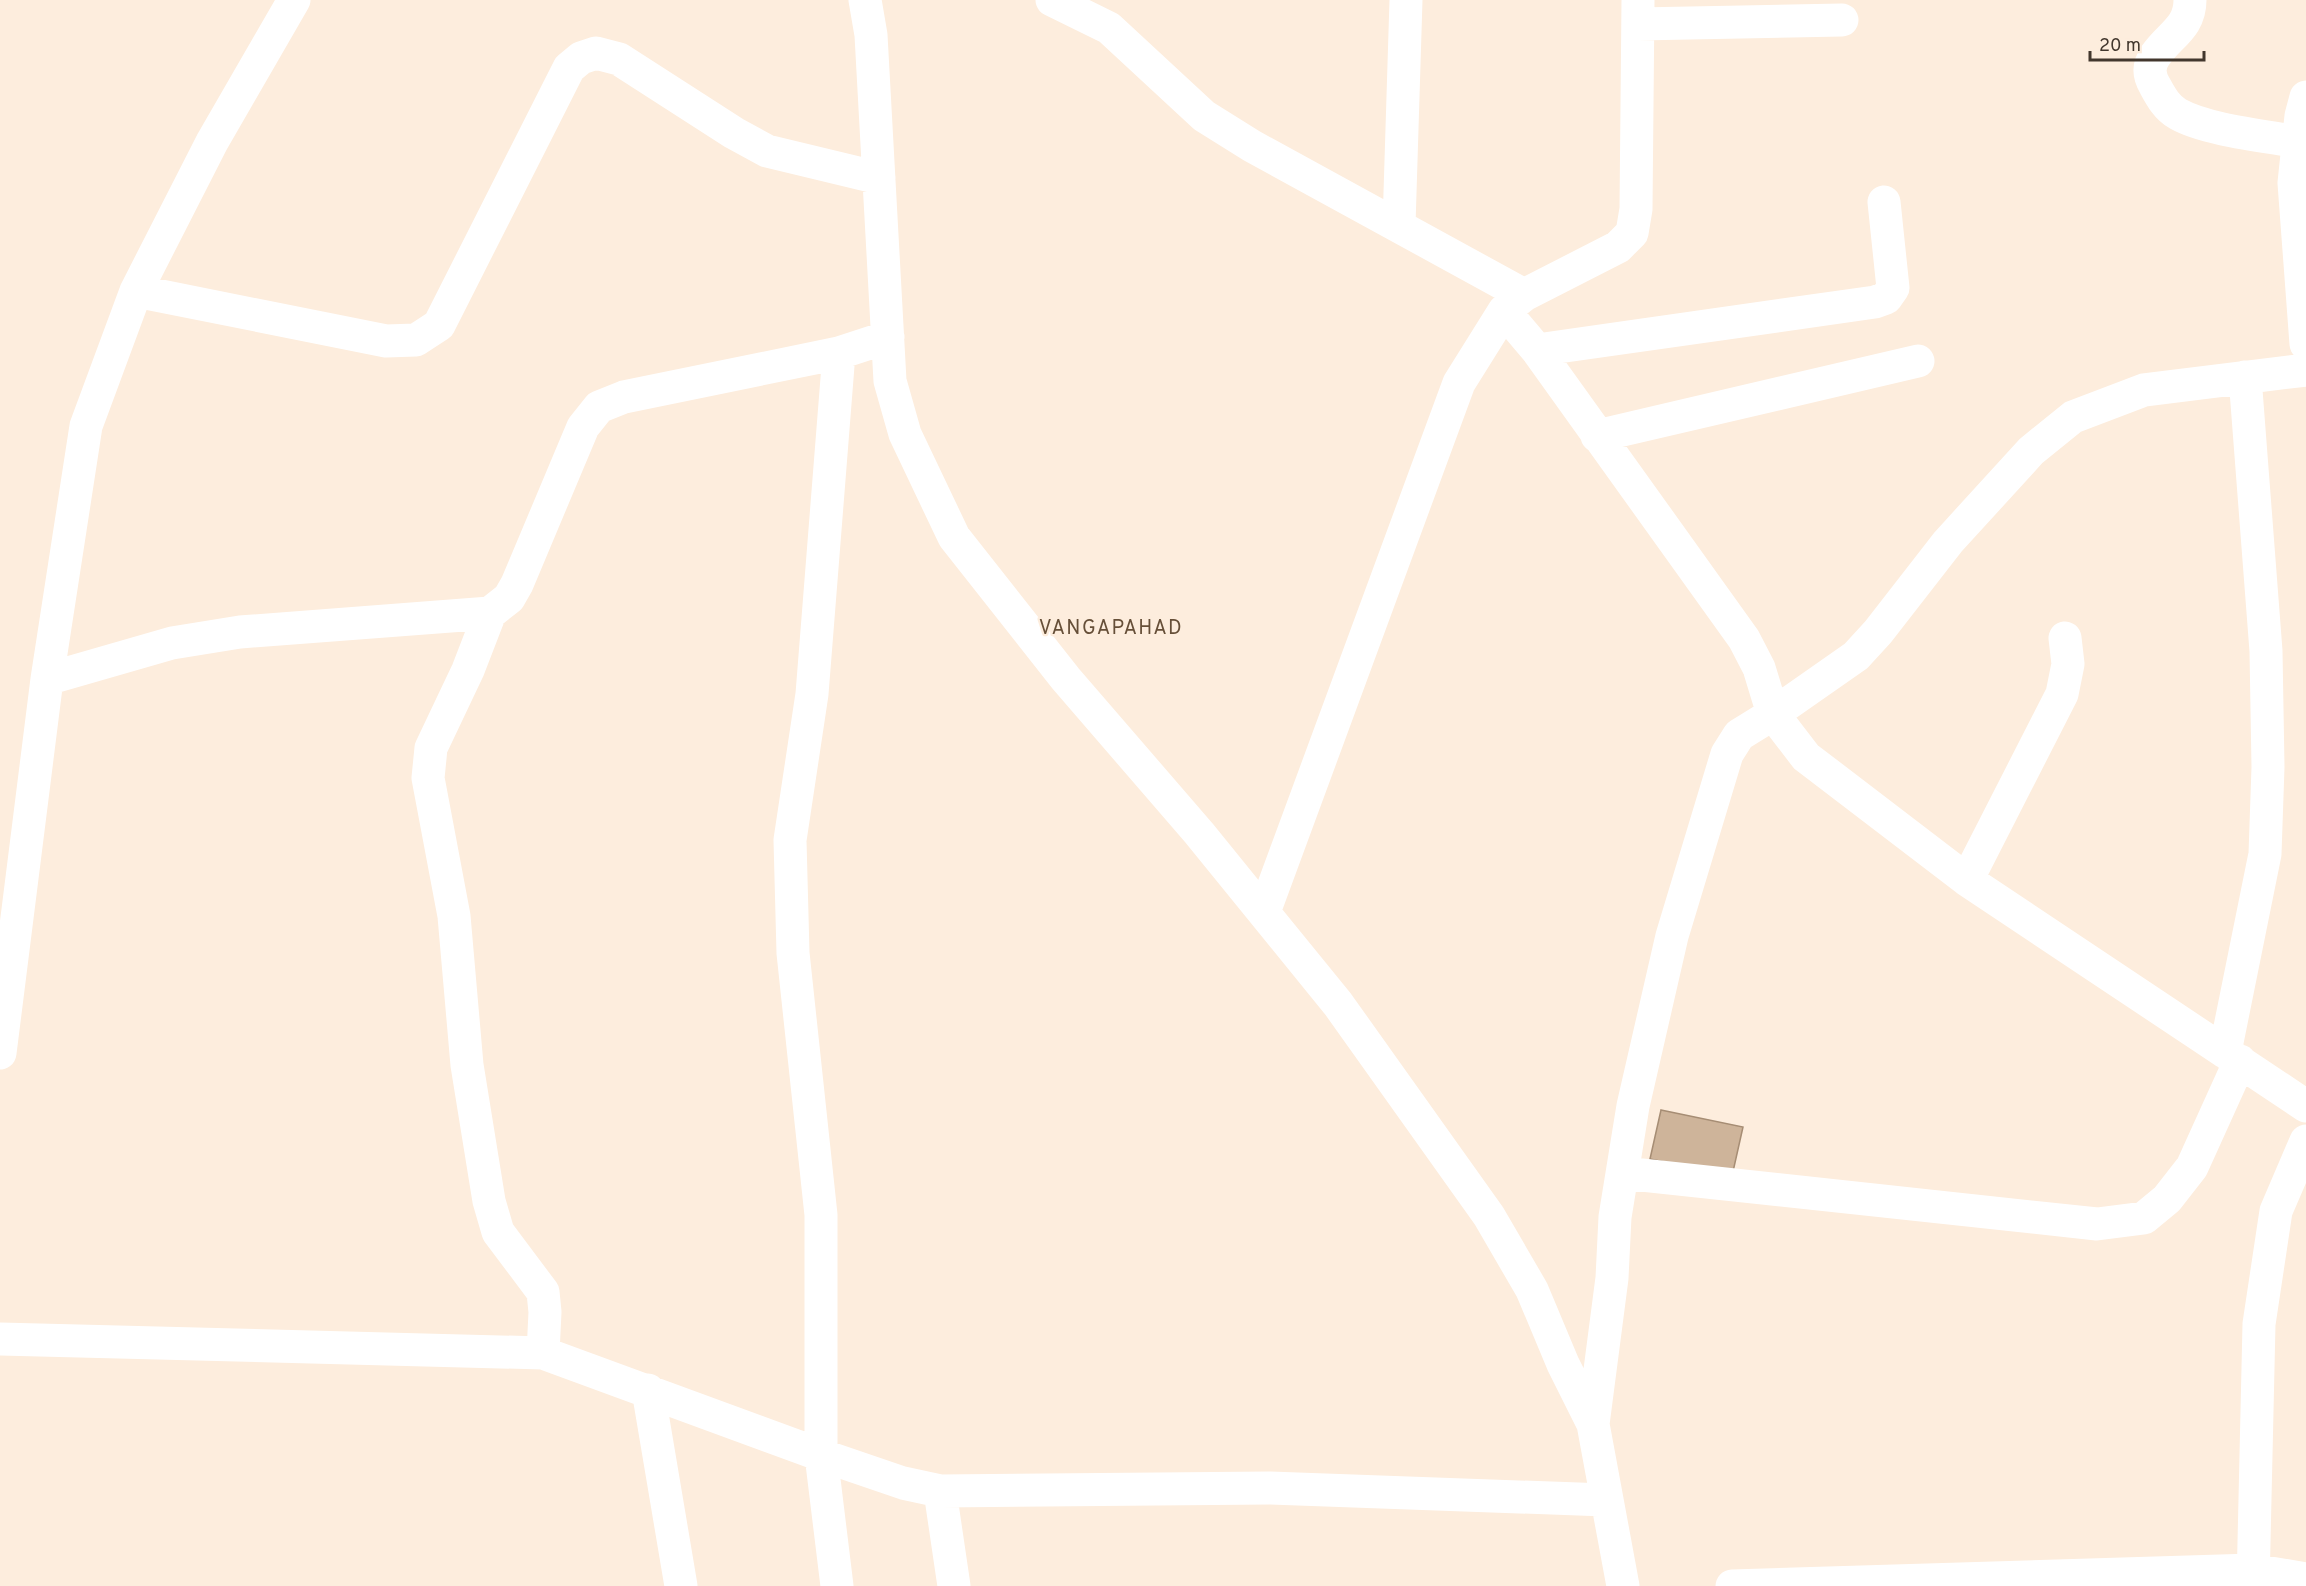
<svg xmlns="http://www.w3.org/2000/svg" width="2306" height="1586" viewBox="0 0 2306 1586" font-family="Overpass,sans-serif">
	<rect width="100%" height="100%" fill="#fdeddd"/>
	<path fill="#ceb49a" stroke="#a68d74" stroke-width="1.5" d="M 1661,1110 L 1743,1127 L 1732,1176 L 1650,1159 Z"/>
	<g fill="none" stroke-linecap="round" stroke-linejoin="round">
		<path stroke="#fff" stroke-width="33" d="M 865,0 L 871,35 L 890,381 L 905,434 L 954,537 L 1066,679 L 1199,833 L 1338,1004 L 1489,1216 L 1532,1290 L 1563,1364 L 1593,1424 L 1623,1586
			M 1052,0 L 1109,28 L 1204,116 L 1252,146 L 1524,295
			M 2190,0 C 2190,28 2169,35 2155,56 C 2148,66 2149,76 2155,86 C 2161,97 2167,108 2178,114 C 2206,130 2266,136 2299,142
			M 1638,24 L 1842,20
			M 2306,97 L 2301,116 L 2294,183 L 2306,344
			M 1399,225 L 1406,0
			M 136,291 L 386,341 L 416,340 L 439,325 L 569,68 L 581,58 L 596,53 L 619,59 L 734,133 L 767,151 L 879,178
			M 1504,311 L 1537,350 L 1744,639 L 1759,668 L 1773,714 L 1806,757 L 1967,880 L 2306,1106
			M 1537,350 L 1875,302 L 1886,298 L 1893,288 L 1884,202
			M 1597,436 L 1918,361
			M 490,613 L 468,670 L 431,748 L 428,778 L 454,916 L 467,1065 L 489,1201 L 498,1232 L 543,1292 L 545,1312 L 543,1353
			M 47,679 L 172,643 L 240,632 L 490,613 L 509,598 L 517,584 L 583,427 L 599,407 L 624,397 L 839,353 L 888,337
			M 1967,880 L 2062,694 L 2068,664 L 2065,638
			M 1264,912 L 1459,383 L 1504,311 L 1524,295 L 1618,247 L 1632,233 L 1636,209 L 1638,0
			M 2225,1052 L 2265,854 L 2268,767 L 2266,651 L 2245,377
			M 0,1053 L 47,679 L 86,426 L 136,291 L 212,142 L 294,0
			M 1623,1173 L 2097,1224 L 2144,1218 L 2167,1199 L 2192,1167 L 2240,1061
			M 0,1339 L 543,1353 L 821,1455 L 903,1483 L 940,1491 L 1270,1488 L 1606,1500
			M 648,1390 L 681,1586
			M 1593,1424 L 1612,1278 L 1615,1217 L 1633,1106 L 1672,936 L 1727,754 L 1739,735 L 1773,714 L 1856,656 L 1878,632 L 1948,542 L 2031,451 L 2073,417 L 2144,390 L 2306,370
			M 940,1491 L 954,1586
			M 837,1586 L 821,1455 L 821,1215 L 793,953 L 790,840 L 812,694 L 839,353
			M 1732,1586 L 2253,1570 L 2306,1579
			M 2253,1586 L 2259,1324 L 2276,1211 L 2306,1141"/>
	</g>
	<g text-anchor="middle" dominant-baseline="central" stroke-width="4.5" stroke-linejoin="round" paint-order="stroke">
		<g font-size="20" letter-spacing="1.5" fill="#664f38" stroke="#fdeddd">
			<text x="1111" y="629">VANGAPAHAD</text>
		</g>
	</g>
	<path d="M2090 51v9h114v-9" fill="none" stroke="#42372d" stroke-width="3"/>
	<text x="2099" y="51" font-size="18" fill="#42372d" stroke="#fdeddd" stroke-width="4.5" paint-order="stroke">20 m</text>
</svg>
